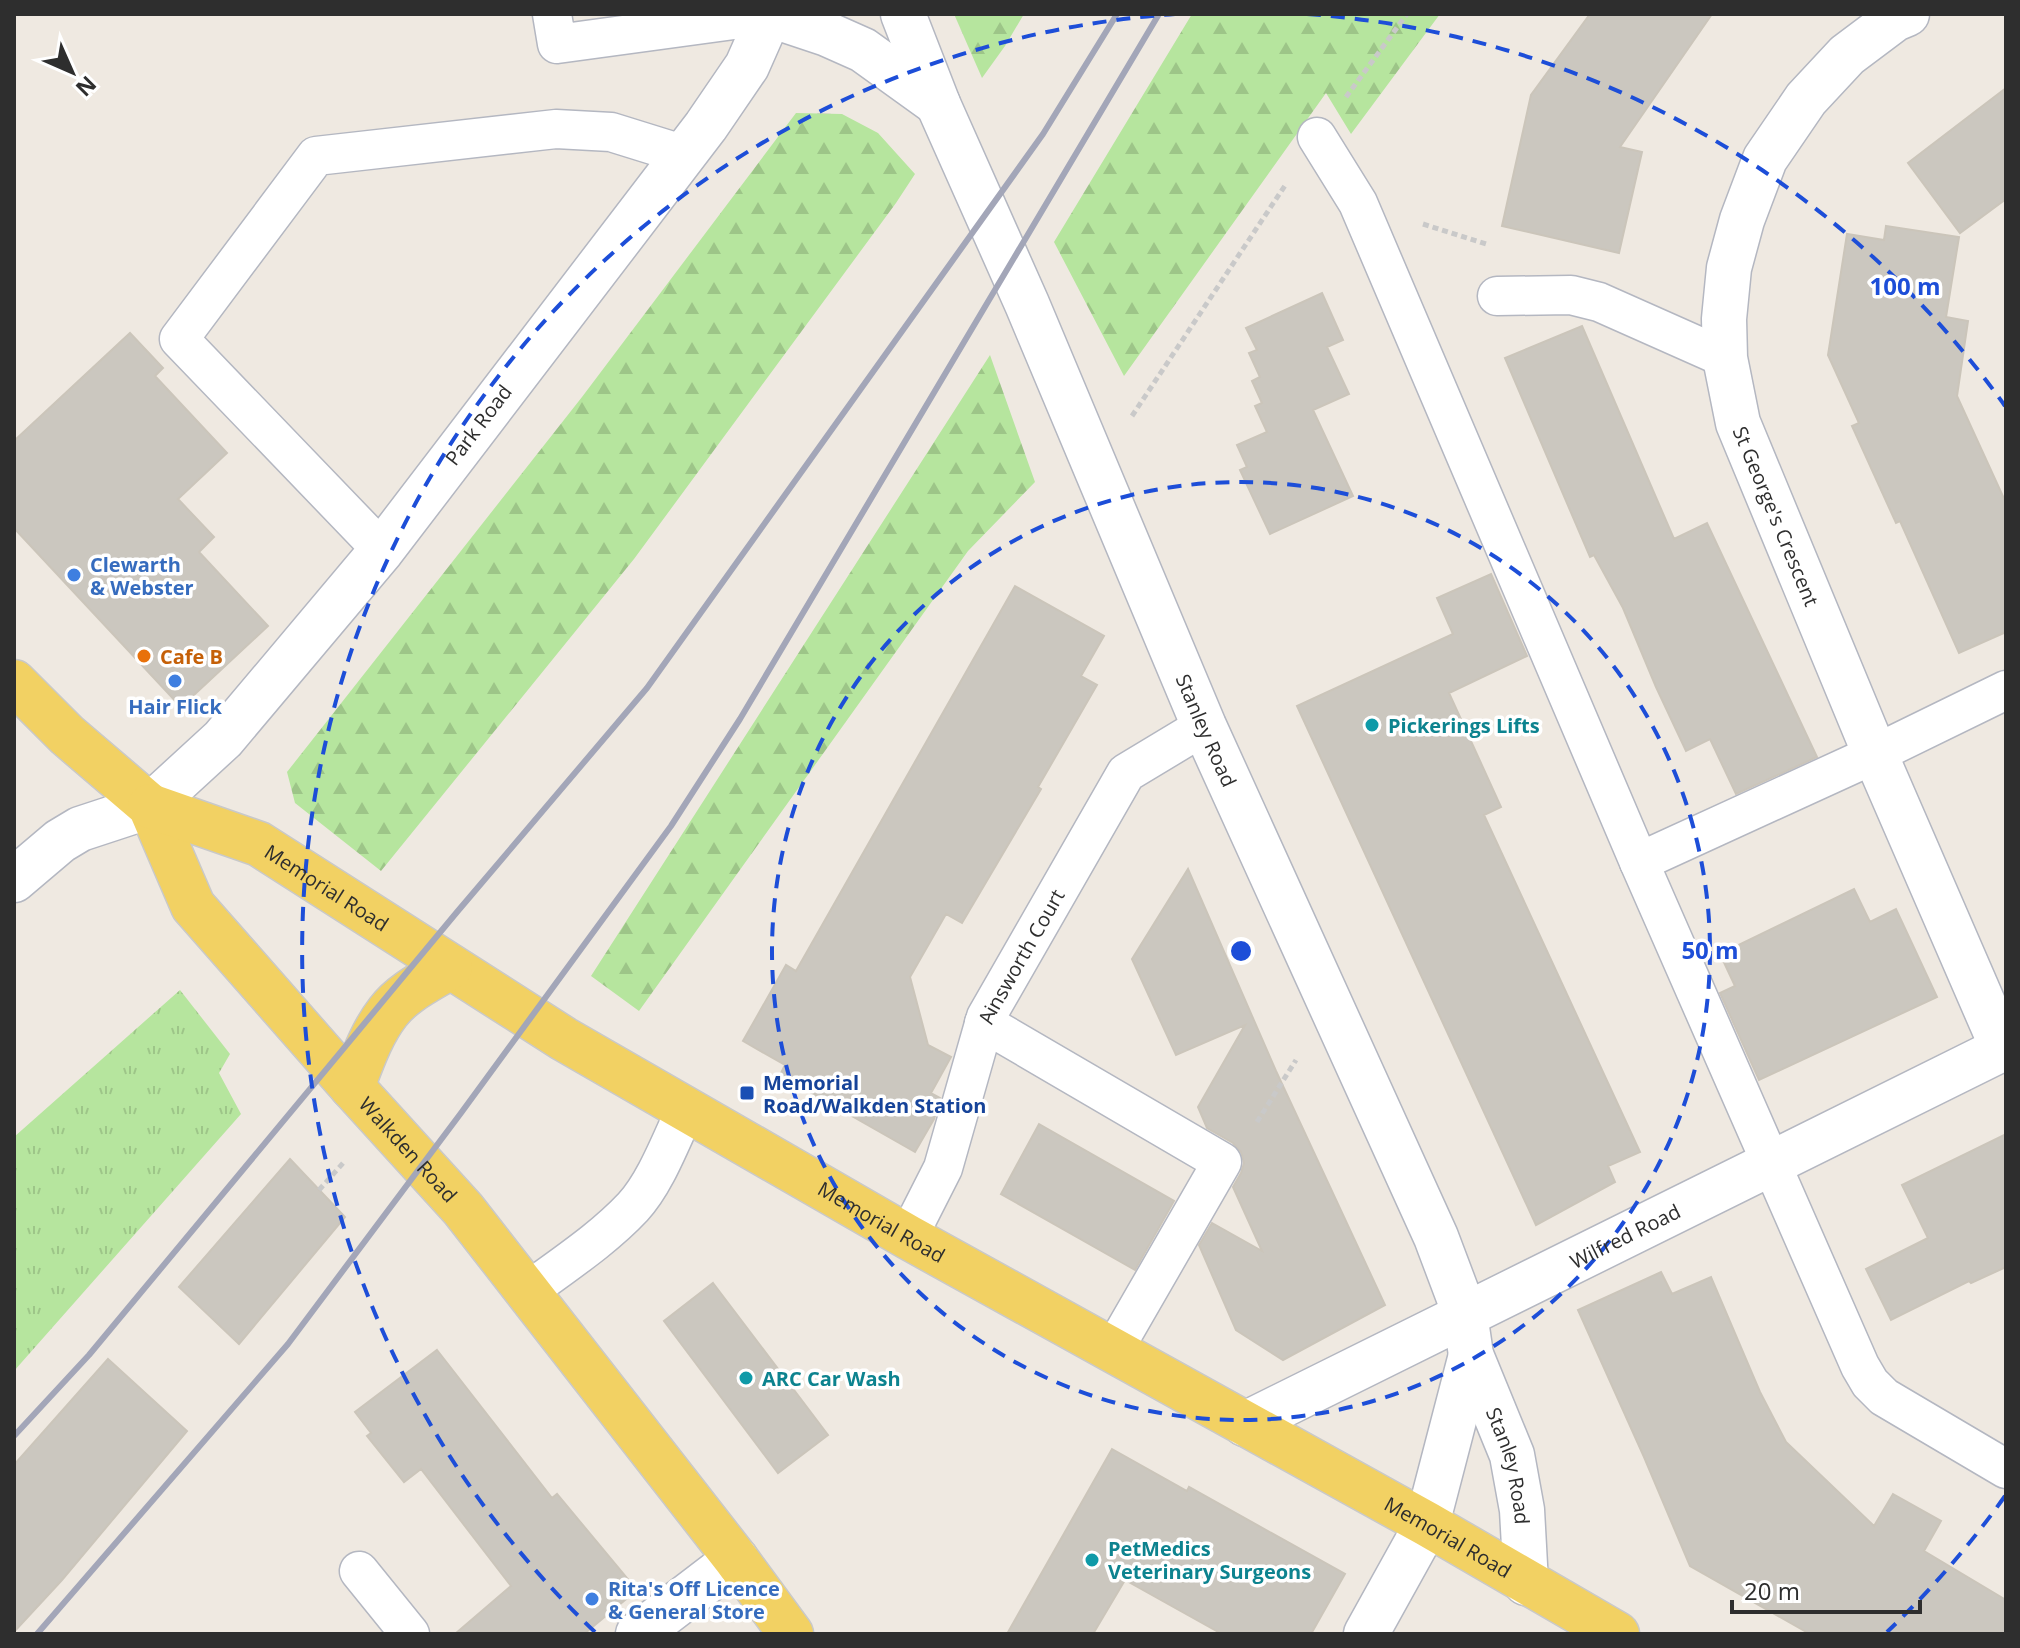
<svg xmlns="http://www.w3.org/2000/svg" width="2020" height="1648" viewBox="0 0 2020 1648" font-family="'Open Sans',sans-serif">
	<defs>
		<pattern id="grass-tufts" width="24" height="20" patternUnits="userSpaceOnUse" patternTransform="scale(2)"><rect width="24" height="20" fill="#b6e59e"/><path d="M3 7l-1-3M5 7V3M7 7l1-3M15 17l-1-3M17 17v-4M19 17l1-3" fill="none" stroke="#9dc588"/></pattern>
		<pattern id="forest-firs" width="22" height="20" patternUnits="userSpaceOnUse" patternTransform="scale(2)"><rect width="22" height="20" fill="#b6e59e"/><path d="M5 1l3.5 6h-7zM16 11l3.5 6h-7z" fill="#9dc588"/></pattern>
	</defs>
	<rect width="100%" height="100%" fill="#efe9e1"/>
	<path fill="url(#grass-tufts)" d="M 180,990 L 230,1054 L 219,1073 L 241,1114 L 14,1371 L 14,1137 Z"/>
	<path fill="url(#forest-firs)" d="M 954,14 L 1024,14 L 1005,46 L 982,78 Z
		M 1192,14 L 1440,14 L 1351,134 L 1326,93 L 1124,376 L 1054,242 Z
		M 796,113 L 842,114 L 878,133 L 915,174 L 896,203 L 634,559 L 381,871 L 295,803 L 287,772 L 582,397 Z
		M 990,355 L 1035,482 L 968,551 L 639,1011 L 591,976 Z"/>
	<path fill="#cbc7bf" stroke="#cbc5ba" stroke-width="2" d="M 1590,14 L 1712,14 L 1620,147 L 1642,152 L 1619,253 L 1502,226 L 1531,95 Z
		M 2006,88 L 2006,199 L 1960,233 L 1908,163 Z
		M 1886,226 L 1959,237 L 1946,317 L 1968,321 L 1957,396 L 2006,503 L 2006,632 L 1959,653 L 1900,521 L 1896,523 L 1852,426 L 1859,423 L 1828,355 L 1847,234 L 1884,240 Z
		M 1322,293 L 1343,340 L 1327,347 L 1349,394 L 1313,410 L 1353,496 L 1270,534 L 1240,470 L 1247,467 L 1237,445 L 1267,432 L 1255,406 L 1262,403 L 1252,381 L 1260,377 L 1249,353 L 1257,350 L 1246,328 Z
		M 1582,326 L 1674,539 L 1707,523 L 1817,757 L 1736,794 L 1710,739 L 1686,751 L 1656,687 L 1623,608 L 1594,555 L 1590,557 L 1505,358 Z
		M 130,333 L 163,368 L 155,376 L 227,453 L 178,499 L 214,537 L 199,552 L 268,626 L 181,707 L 14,528 L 14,441 Z
		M 1491,574 L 1527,656 L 1449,693 L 1501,807 L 1484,815 L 1640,1152 L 1608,1166 L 1615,1182 L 1536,1225 L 1297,706 L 1453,634 L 1437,598 Z
		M 1015,586 L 1104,636 L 1081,676 L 1097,685 L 1038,787 L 1041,789 L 962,923 L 946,914 L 910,977 L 928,1045 L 951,1057 L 931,1093 L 940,1098 L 934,1119 L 915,1152 L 780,1075 L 785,1065 L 743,1041 L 786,965 L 796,971 Z
		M 1188,869 L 1276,1071 L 1385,1305 L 1283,1360 L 1236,1330 L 1199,1245 L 1212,1223 L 1262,1251 L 1233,1187 L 1241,1173 L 1244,1163 L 1241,1152 L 1233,1143 L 1207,1128 L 1198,1107 L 1245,1025 L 1176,1055 L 1132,959 Z
		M 1854,889 L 1870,922 L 1896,909 L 1937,997 L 1759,1080 L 1720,993 L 1735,986 L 1720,954 Z
		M 1039,1124 L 1174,1201 L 1135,1270 L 1001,1194 Z
		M 2006,1134 L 2006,1267 L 1971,1283 L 1969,1281 L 1891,1320 L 1866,1269 L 1928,1238 L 1902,1185 Z
		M 290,1159 L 345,1217 L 239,1344 L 179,1287 Z
		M 1661,1272 L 1672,1294 L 1711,1277 L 1760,1392 L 1786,1442 L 1874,1526 L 1893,1494 L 1941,1521 L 1924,1551 L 2006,1600 L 2006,1634 L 1810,1634 L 1690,1566 L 1644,1457 L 1578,1310 Z
		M 713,1283 L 828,1435 L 778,1473 L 664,1321 Z
		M 437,1350 L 552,1498 L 557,1494 L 637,1590 L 584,1634 L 455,1634 L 511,1586 L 421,1469 L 404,1482 L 367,1436 L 371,1433 L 355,1412 Z
		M 108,1359 L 187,1431 L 62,1580 L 14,1632 L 14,1465 Z
		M 1112,1449 L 1187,1491 L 1189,1487 L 1345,1574 L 1311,1634 L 1222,1634 L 1125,1580 L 1093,1634 L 1007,1634 Z"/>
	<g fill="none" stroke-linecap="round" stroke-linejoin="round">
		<g stroke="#b4b7c1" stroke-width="41">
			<g id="lane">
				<path d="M 552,14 L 557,44 L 770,15"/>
				<path d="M 1317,137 L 1358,203 L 1639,862 L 1860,1366 L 1870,1383 L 1884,1397 L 2006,1469"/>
				<path d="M 1497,296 L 1571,295 L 1599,302 L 1725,358"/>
				<path d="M 382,550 L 179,339 L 316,156 L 556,129 L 611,132 L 685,155"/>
				<path d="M 1639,862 L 1875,754 L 2006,690"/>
				<path d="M 984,1023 L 1222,1162 L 1113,1351"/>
				<path id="s1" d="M 908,1237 L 943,1168 L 986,1017 L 1126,773 L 1204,726"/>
				<path d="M 527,1292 C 563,1265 602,1240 633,1207 C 656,1182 671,1140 686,1109"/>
				<path d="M 359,1571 L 410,1634"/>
			</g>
		</g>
		<g stroke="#b4b7c1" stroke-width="47">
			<g id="street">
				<path id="s2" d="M 903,14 L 938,104 L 1027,304 L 1204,726 L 1436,1237 L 1465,1314 L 1471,1355 L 1512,1455 L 1522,1510 L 1526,1583"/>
				<path id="s3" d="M 1907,14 L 1895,19 L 1847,55 L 1806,99 L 1765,159 L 1742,220 L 1729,268 L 1724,319 L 1725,358 L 1738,423 L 1875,754 L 2003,1049"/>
				<path d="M 770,15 L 827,34 L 863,50 L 938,104"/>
				<path d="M 14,880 L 60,841 L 80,829 L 150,806"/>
				<path id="s4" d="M 1245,1424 L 2006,1047"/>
				<path d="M 638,1634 L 736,1559"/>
				<path d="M 1366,1634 L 1427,1524 L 1471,1355"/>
			</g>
		</g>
		<g stroke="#b4b7c1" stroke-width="47">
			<g id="secondary">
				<path id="s5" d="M 150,806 L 223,739 L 382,550 L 706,126 L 747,66 L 770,14"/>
			</g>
		</g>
		<g stroke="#c9c9c9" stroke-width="47">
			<g id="primary">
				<path id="s6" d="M 14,682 L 67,735 L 150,806 L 193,906 L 352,1087 L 463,1209 L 736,1559 L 791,1634"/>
				<path id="s7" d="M 150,806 L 259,844 L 564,1039 L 908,1237 L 1427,1524 L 1617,1634"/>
				<path d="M 352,1087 C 362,1061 371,1034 388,1012 C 403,992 429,980 450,967"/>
			</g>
		</g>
		<path stroke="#c9c9c9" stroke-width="5" stroke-dasharray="6 4" stroke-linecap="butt" d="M 1346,97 L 1407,14
			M 1423,224 L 1486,244
			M 1132,416 L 1286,184
			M 1257,1122 L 1296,1060
			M 319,1190 L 344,1162"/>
		<use href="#lane" stroke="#fff" stroke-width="38"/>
		<use href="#street" stroke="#fff" stroke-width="44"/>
		<use href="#secondary" stroke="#fff" stroke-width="44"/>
		<use href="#primary" stroke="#f2d163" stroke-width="44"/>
		<path stroke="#a3a6b8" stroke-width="6" d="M 14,1436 L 89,1355 L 457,912 L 647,688 L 1043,134 L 1117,14
			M 37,1634 L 288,1344 L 461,1113 L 671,826 L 740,719 L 1159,14"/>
	</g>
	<g fill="none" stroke="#1d4ed8" stroke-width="4" stroke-dasharray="14 10">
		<circle cx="1241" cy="951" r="469"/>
		<path d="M2005 1496A939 939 0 0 1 1887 1632M595 1632A939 939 0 0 1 1175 14M1307 14A939 939 0 0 1 2005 406"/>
	</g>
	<g fill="#3f7fe0" stroke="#fff" stroke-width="3">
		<circle cx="74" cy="575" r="8"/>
		<circle cx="175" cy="681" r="8"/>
		<circle cx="592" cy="1599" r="8"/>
	</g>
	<circle fill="#e8710a" stroke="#fff" stroke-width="3" cx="144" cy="656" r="8"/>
	<g fill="#0f9aa8" stroke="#fff" stroke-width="3">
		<circle cx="1372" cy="725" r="8"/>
		<circle cx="746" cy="1378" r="8"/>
		<circle cx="1092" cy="1560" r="8"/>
	</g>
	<rect fill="#1a4fb4" stroke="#fff" stroke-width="3" x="739" y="1085" width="16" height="16" rx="4"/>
	<g text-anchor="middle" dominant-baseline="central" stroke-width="7" stroke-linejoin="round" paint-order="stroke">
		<g font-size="20" fill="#2e2e2e" stroke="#fff">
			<text stroke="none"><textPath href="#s5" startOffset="504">Park Road</textPath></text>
			<text stroke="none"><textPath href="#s3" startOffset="578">St George's Crescent</textPath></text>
			<text stroke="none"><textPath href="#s2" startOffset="778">Stanley Road</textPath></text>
			<text stroke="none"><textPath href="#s7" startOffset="196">Memorial Road</textPath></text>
			<text stroke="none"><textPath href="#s1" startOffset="304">Ainsworth Court</textPath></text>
			<text stroke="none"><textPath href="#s6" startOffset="618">Walkden Road</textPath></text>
			<text stroke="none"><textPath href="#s7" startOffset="844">Memorial Road</textPath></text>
			<text stroke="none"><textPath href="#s4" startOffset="424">Wilfred Road</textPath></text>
			<text stroke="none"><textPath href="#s2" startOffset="1576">Stanley Road</textPath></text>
			<text stroke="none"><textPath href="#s7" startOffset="1492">Memorial Road</textPath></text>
		</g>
		<g font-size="20" font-weight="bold" fill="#366cbe" stroke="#fff" text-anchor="start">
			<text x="90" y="564">Clewarth<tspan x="90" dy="23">&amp; Webster</tspan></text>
			<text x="175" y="706" text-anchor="middle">Hair Flick</text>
			<text x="608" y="1588">Rita's Off Licence<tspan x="608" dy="23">&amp; General Store</tspan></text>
		</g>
		<g font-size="20" font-weight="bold" fill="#c56008" stroke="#fff" text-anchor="start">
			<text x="160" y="656">Cafe B</text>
		</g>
		<g font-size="20" font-weight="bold" fill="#0d838f" stroke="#fff" text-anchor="start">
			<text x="1388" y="725">Pickerings Lifts</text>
			<text x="762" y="1378">ARC Car Wash</text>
			<text x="1108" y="1548">PetMedics<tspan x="1108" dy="23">Veterinary Surgeons</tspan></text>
		</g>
		<g font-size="20" font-weight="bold" fill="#164399" stroke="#fff" text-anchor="start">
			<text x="763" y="1082">Memorial<tspan x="763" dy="23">Road/Walkden Station</tspan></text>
		</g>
	</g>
	<circle cx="1241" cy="951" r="12" fill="#1d4ed8" stroke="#fff" stroke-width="4"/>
	<g font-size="24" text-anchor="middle" font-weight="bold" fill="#1d4ed8" stroke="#fff" stroke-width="7" stroke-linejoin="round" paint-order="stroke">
		<text x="1905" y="295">100 m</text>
		<text x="1710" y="959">50 m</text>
	</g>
	<rect width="2020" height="1648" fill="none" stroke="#2e2e2e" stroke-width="32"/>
	<g transform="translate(72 72) rotate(135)" stroke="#ffffff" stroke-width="6" paint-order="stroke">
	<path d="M0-6L14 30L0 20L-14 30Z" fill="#2e2e2e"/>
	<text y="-12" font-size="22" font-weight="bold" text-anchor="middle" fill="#2e2e2e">N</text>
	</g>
	<path d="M1732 1600v12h188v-12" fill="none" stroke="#2e2e2e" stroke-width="4"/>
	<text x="1744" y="1600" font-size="24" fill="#2e2e2e" stroke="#ffffff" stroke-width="6" paint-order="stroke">20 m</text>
</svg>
